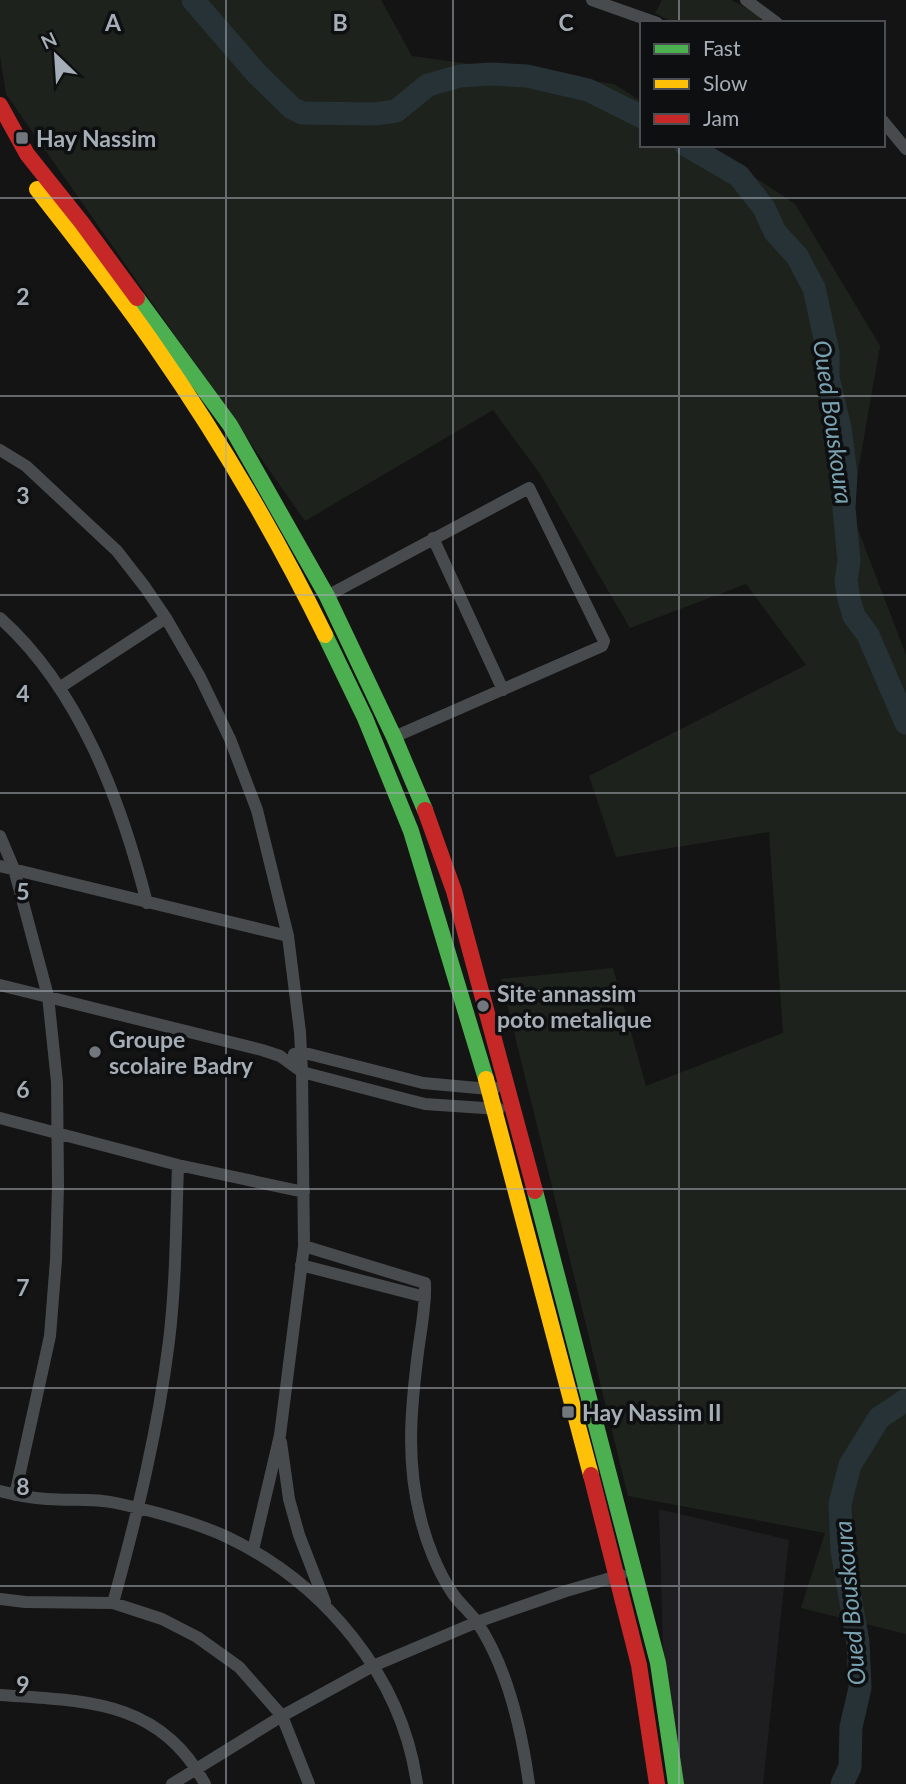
<svg xmlns="http://www.w3.org/2000/svg" width="906" height="1784" viewBox="0 0 906 1784" font-family="Lato,sans-serif">
	<rect width="100%" height="100%" fill="#141414"/>
	<path fill="#1e1e20" d="M 659,1509 L 789,1540 L 763,1784 L 667,1784 Z"/>
	<path fill="#1d231c" d="M 0,0 L 381,0 L 412,56 L 614,84 L 642,102 L 642,145 L 706,145 L 795,204 L 880,346 L 851,511 L 906,655 L 906,1634 L 801,1608 L 825,1533 L 628,1496 L 501,979 L 613,968 L 646,1086 L 783,1033 L 769,832 L 616,857 L 589,776 L 806,665 L 746,584 L 630,628 L 540,474 L 493,410 L 305,521 L 6,94 L 0,56 Z
		M 662,0 L 731,0 L 762,16 L 758,23 L 674,23 L 655,13 Z"/>
	<g fill="none" stroke-linecap="round" stroke-linejoin="round">
		<path stroke="#273236" stroke-width="23" d="M 193,0 L 257,74 L 292,108 L 302,113 L 375,114 L 396,111 L 428,85 L 460,76 L 492,74 L 527,76 L 588,90 L 642,117
			M 686,145 L 739,176 L 764,208 L 775,232 L 797,256 L 814,288 L 828,352 L 828,378 L 840,428 L 846,474 L 844,508 L 849,561 L 846,581 L 849,599 L 854,616 L 868,635 L 906,723
			M 842,1784 L 850,1767 L 851,1727 L 860,1688 L 858,1642 L 842,1551 L 840,1504 L 850,1465 L 879,1418 L 906,1400"/>
		<path stroke="#484b4d" stroke-width="12" d="M 592,0 L 657,23
			M 746,0 L 777,23
			M 883,121 L 906,149
			M 0,450 L 26,466 L 117,551 L 145,587 L 166,618 L 200,677 L 230,739 L 257,810 L 288,936 L 300,1032 L 302,1072 L 304,1246 L 280,1435 L 253,1550
			M 433,538 L 503,690
			M 327,596 L 529,488 L 604,641 L 602,646 L 394,737
			M 0,618 C 80,690 121,801 147,903
			M 59,688 L 166,618
			M 0,836 L 14,869 L 48,996 L 57,1082 L 58,1185 L 56,1260 L 50,1336 L 15,1495
			M 0,866 L 288,936
			M 0,985 L 262,1050 L 280,1056 L 302,1072 L 409,1100 L 425,1104 L 499,1109
			M 294,1054 L 301,1052 L 423,1083 L 489,1089 L 495,1088
			M 0,1118 L 178,1165 L 304,1192
			M 304,1246 L 425,1283 C 426,1305 421,1329 418,1352 C 411,1408 406,1460 420,1516 C 426,1542 438,1572 453,1594 C 460,1604 470,1612 477,1622 C 507,1667 522,1732 529,1784
			M 301,1265 L 425,1297
			M 281,1442 L 289,1499 L 299,1535 L 325,1602
			M 0,1491 C 15,1495 31,1498 47,1499 C 70,1501 93,1498 116,1503 C 153,1511 193,1521 227,1537 C 324,1583 402,1676 417,1784
			M 0,1599 L 25,1602 L 113,1603 L 162,1619 L 197,1637 L 239,1667 L 282,1716 L 309,1784
			M 113,1603 C 137,1516 158,1430 169,1341 C 176,1283 176,1224 178,1165
			M 0,1695 C 84,1701 160,1699 205,1784
			M 172,1784 L 282,1716 L 373,1666 L 477,1622 L 566,1591 L 621,1575"/>
		<path stroke="#4caf50" stroke-width="16" d="M 137,298 L 230,425 L 327,596 L 394,737 L 425,810
			M 325,635 L 365,718 L 411,831 L 486,1079
			M 535,1191 L 658,1663 L 676,1784"/>
		<path stroke="#ffc107" stroke-width="16" d="M 37,189 C 77,241 118,292 155,346 C 219,438 276,535 325,635
			M 486,1079 L 591,1475"/>
		<path stroke="#c62828" stroke-width="16" d="M 0,105 L 27,154 L 82,223 L 137,298
			M 425,810 L 454,891 L 535,1191
			M 591,1475 L 639,1665 L 657,1784"/>
	</g>
	<path fill="none" stroke="#a5adb6" stroke-width="2" stroke-opacity="0.55" d="M 226,0 L 226,1784M 453,0 L 453,1784M 679,0 L 679,23M 679,145 L 679,1784M 0,198 L 906,198M 0,396 L 906,396M 0,595 L 906,595M 0,793 L 906,793M 0,991 L 906,991M 0,1189 L 906,1189M 0,1388 L 906,1388M 0,1586 L 906,1586"/>
	<g fill="#72777d" stroke="#0e0f10" stroke-width="2.5">
		<rect x="15" y="131" width="14" height="14" rx="3.5"/>
		<circle cx="483" cy="1006" r="7"/>
		<circle cx="95" cy="1052" r="7"/>
		<rect x="561" y="1405" width="14" height="14" rx="3.5"/>
	</g>
	<g text-anchor="middle" dominant-baseline="central" stroke-width="7" stroke-linejoin="round" paint-order="stroke">
		<g font-size="23" font-weight="bold" fill="#a5adb6" stroke="#0e0f10" text-anchor="start">
			<text x="36" y="138">Hay Nassim</text>
			<text x="497" y="993">Site annassim<tspan x="497" dy="26">poto metalique</tspan></text>
			<text x="109" y="1039">Groupe<tspan x="109" dy="26">scolaire Badry</tspan></text>
			<text x="582" y="1412">Hay Nassim II</text>
		</g>
		<g font-size="24" font-style="italic" fill="#7aa3b2" stroke="#0e0f10">
			<text transform="translate(834 422) rotate(82)">Oued Bouskoura</text>
			<text transform="translate(849 1603) rotate(-95)">Oued Bouskoura</text>
		</g>
	</g>
	<g font-size="23" text-anchor="middle" font-weight="bold" fill="#a5adb6" stroke="#0e0f10" stroke-width="7" stroke-linejoin="round" paint-order="stroke">
		<text x="113" y="31">A</text>
		<text x="340" y="31">B</text>
		<text x="566" y="31">C</text>
		<text x="23" y="305">2</text>
		<text x="23" y="504">3</text>
		<text x="23" y="702">4</text>
		<text x="23" y="900">5</text>
		<text x="23" y="1098">6</text>
		<text x="23" y="1296">7</text>
		<text x="23" y="1495">8</text>
		<text x="23" y="1693">9</text>
	</g>
	<rect x="640" y="21" width="245" height="126" fill="#0e0f10" stroke="#4a4e52" stroke-width="2"/>
	<rect x="654" y="44" width="35" height="10" fill="#4caf50" stroke="#4a4e52" stroke-width="2"/>
	<text x="703" y="56" font-size="21" fill="#a5adb6">Fast</text>
	<rect x="654" y="79" width="35" height="10" fill="#ffc107" stroke="#4a4e52" stroke-width="2"/>
	<text x="703" y="91" font-size="21" fill="#a5adb6">Slow</text>
	<rect x="654" y="114" width="35" height="10" fill="#c62828" stroke="#4a4e52" stroke-width="2"/>
	<text x="703" y="126" font-size="21" fill="#a5adb6">Jam</text>
	<g transform="translate(56 56) rotate(335)" stroke="#0e0f10" stroke-width="5" paint-order="stroke">
	<path d="M0-5L12 26L0 18L-12 26Z" fill="#a5adb6"/>
	<text y="-10" font-size="19" font-weight="bold" text-anchor="middle" fill="#a5adb6">N</text>
	</g>
</svg>
